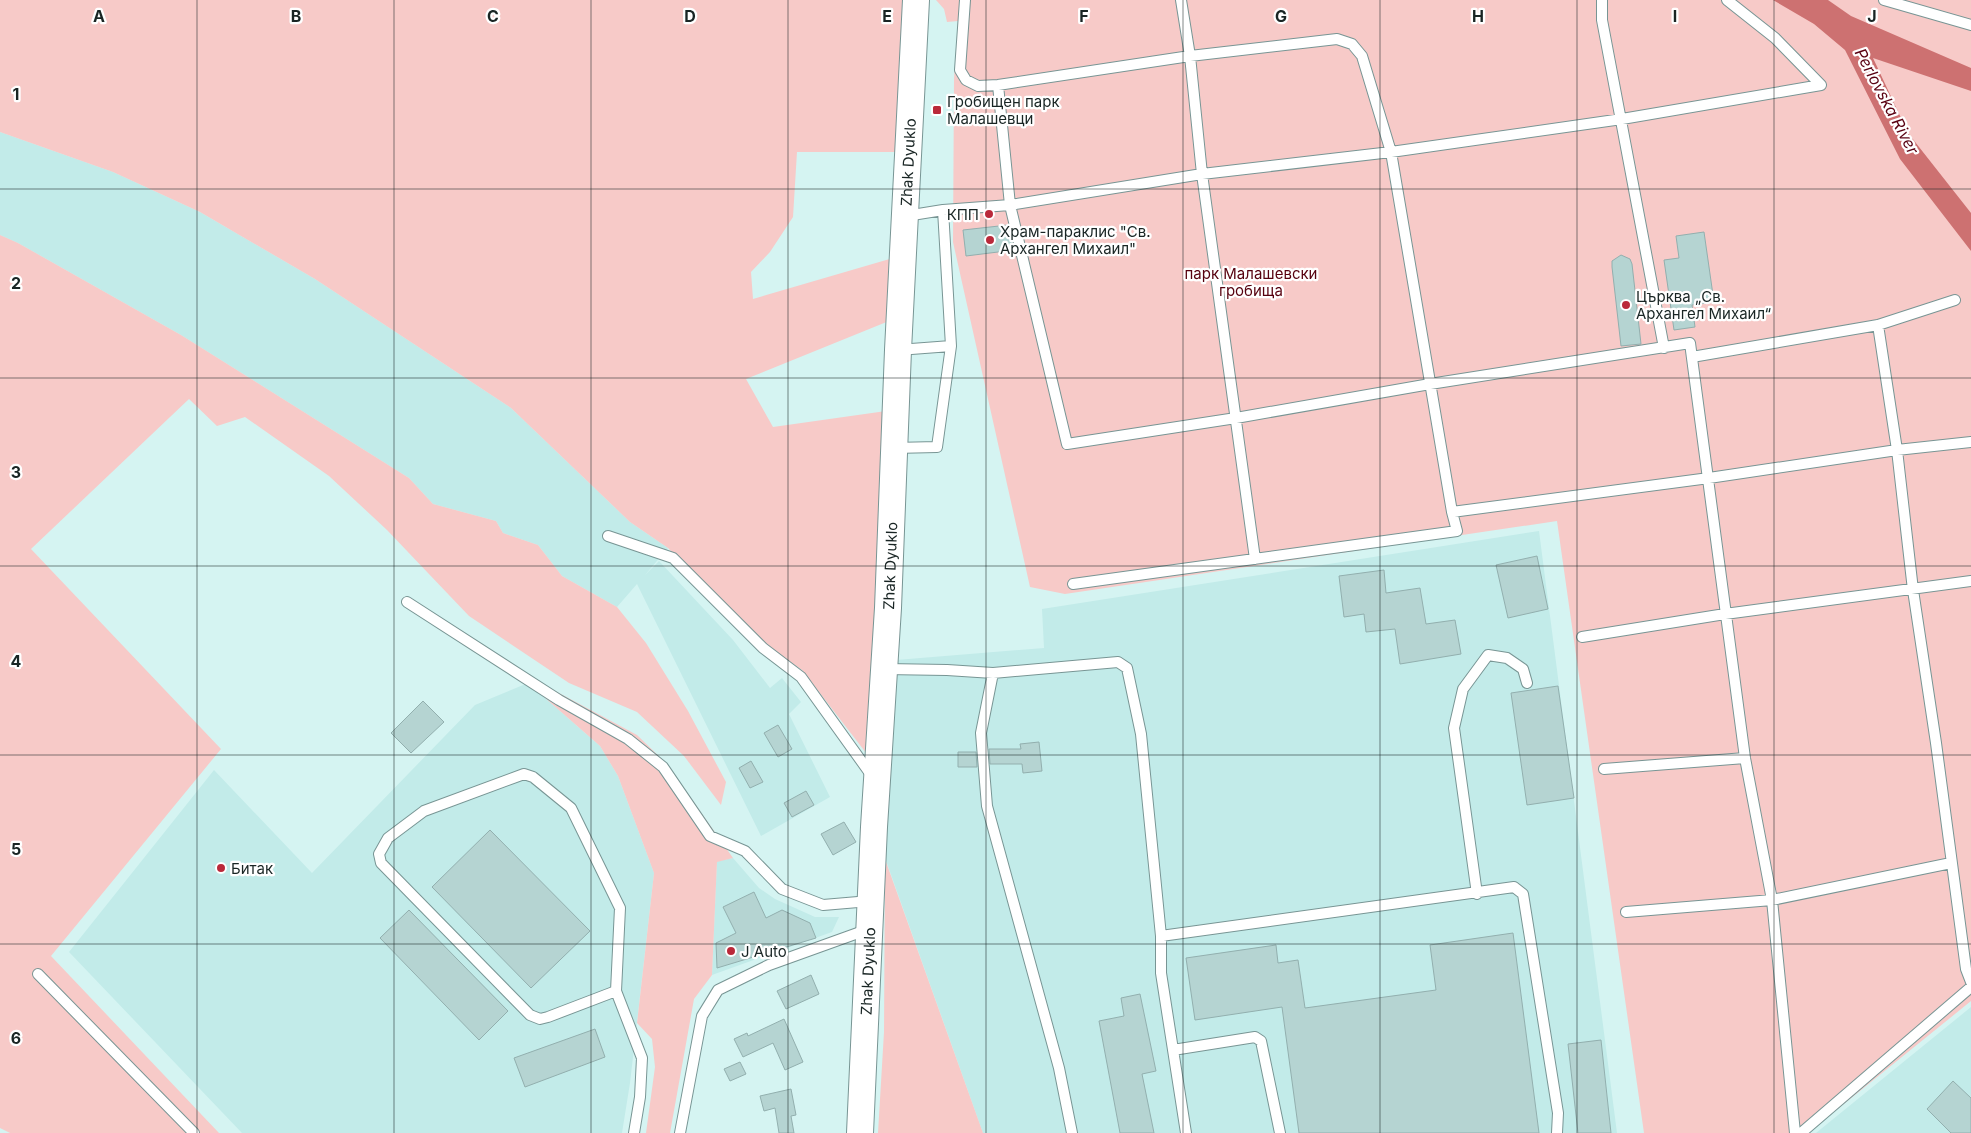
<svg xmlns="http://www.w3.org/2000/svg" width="1971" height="1133" viewBox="0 0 1971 1133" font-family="Inter,sans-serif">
	<rect width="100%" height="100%" fill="#d5f4f2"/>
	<path fill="#c2ebe9" d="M 0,132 L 113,172 L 200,212 L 315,279 L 511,408 L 630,522 L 668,548 L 645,575 L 659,561 L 733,640 L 770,688 L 782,678 L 801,702 L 789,714 L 830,797 L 761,836 L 637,584 L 617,607 L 562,576 L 538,545 L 503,533 L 496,521 L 433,504 L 409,478 L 181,335 L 18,243 L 0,235 Z
		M 1539,531 L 1617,1133 L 983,1133 L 874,827 L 884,661 L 1044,648 L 1042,609 Z
		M 528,683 L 600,746 L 618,776 L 654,873 L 630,1083 L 622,1133 L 242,1133 L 69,952 L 214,770 L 312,873 L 475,705 Z
		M 733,858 L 759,888 L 775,899 L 815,917 L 839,917 L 832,932 L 712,975 L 717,861 Z
		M 1971,1007 L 1971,1133 L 1816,1133 Z"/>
	<path fill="#f7cac8" d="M 0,0 L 910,0 L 900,152 L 797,152 L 793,217 L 770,252 L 751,272 L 753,299 L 893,258 L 889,321 L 746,379 L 773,427 L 886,411 L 870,758 L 802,670 L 764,644 L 668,548 L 630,522 L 511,408 L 315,279 L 200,212 L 113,172 L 0,132 Z
		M 936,0 L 1971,0 L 1971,1001 L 1808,1133 L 1644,1133 L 1557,521 L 1065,594 L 1030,587 L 953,242 L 954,79 L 958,21 L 947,22 L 944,9 Z
		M 0,235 L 18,243 L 181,335 L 409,478 L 433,504 L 496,521 L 503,533 L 538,545 L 562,576 L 617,607 L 646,643 L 688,711 L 726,782 L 721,805 L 684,756 L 637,712 L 569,683 L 469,616 L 387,530 L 329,476 L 245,417 L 217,426 L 189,399 L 31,549 L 221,749 L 51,956 L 219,1133 L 10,1133 L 0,1128 Z
		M 533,679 L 637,735 L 667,764 L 733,858 L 717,862 L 712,975 L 694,999 L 670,1133 L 646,1133 L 655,1067 L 652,1039 L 637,1023 L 654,873 L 618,776 L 600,746 L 528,683 Z
		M 885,859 L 983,1133 L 878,1133 L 884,1032 Z"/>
	<path fill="#cd7171" d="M 1773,0 L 1828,0 L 1851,16 L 1971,68 L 1971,91 L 1873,58 L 1908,133 L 1971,213 L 1971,251 L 1900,159 L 1845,50 L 1814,24 Z"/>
	<path fill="#b5d4d2" stroke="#92afae" d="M 1008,225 L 1014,250 L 966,256 L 963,230 Z
		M 1704,232 L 1714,302 L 1692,305 L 1695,327 L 1674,330 L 1664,260 L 1679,258 L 1676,236 Z
		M 1621,255 L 1630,259 L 1632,264 L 1641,344 L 1621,346 L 1612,267 L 1612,261 Z
		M 1537,556 L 1548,609 L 1508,618 L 1496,565 Z
		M 1384,570 L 1386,593 L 1420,588 L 1426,624 L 1455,620 L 1461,654 L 1400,664 L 1395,629 L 1366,632 L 1364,614 L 1344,617 L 1339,576 Z
		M 1558,686 L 1574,798 L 1527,805 L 1511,693 Z
		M 423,701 L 444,722 L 411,753 L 391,733 Z
		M 778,725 L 792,749 L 778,757 L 764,733 Z
		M 1039,742 L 1042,771 L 1023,773 L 1022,764 L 990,764 L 989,749 L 1021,749 L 1020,744 Z
		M 958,752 L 976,752 L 977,767 L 958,767 Z
		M 751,761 L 763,782 L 750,788 L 739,768 Z
		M 806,791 L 814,805 L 792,817 L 784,803 Z
		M 844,822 L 856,842 L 833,855 L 821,834 Z
		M 490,830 L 590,931 L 531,988 L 432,887 Z
		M 754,892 L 766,918 L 782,910 L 810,923 L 816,938 L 717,968 L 716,943 L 736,933 L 723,907 Z
		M 409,910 L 508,1011 L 479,1040 L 380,938 Z
		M 1513,933 L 1539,1133 L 1299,1133 L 1282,1007 L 1195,1020 L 1186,958 L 1276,945 L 1278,963 L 1298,960 L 1305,1008 L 1436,990 L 1430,945 Z
		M 811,975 L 819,994 L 786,1009 L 777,991 Z
		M 1140,994 L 1156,1071 L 1142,1074 L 1154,1133 L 1120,1133 L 1099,1021 L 1124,1016 L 1121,998 Z
		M 784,1019 L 803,1062 L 785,1070 L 773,1043 L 743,1057 L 734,1039 L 747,1033 L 748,1036 Z
		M 595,1029 L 605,1057 L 525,1087 L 514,1058 Z
		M 1601,1040 L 1611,1133 L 1578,1133 L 1568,1044 Z
		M 740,1062 L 746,1074 L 730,1081 L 724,1069 Z
		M 1953,1081 L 1971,1098 L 1971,1133 L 1951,1133 L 1927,1109 Z
		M 791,1089 L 796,1115 L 791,1116 L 794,1133 L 779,1133 L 775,1108 L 764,1111 L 760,1096 Z"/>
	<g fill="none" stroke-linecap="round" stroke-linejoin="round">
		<g stroke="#789594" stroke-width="12">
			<path id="lane" d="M 965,0 L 960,70 L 966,80 L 978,86 L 998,85 L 1190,56 L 1337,39 L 1352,44 L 1362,56 L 1391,152 L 1452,512 L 1457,531 L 1073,584
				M 1181,0 L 1190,56 L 1202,174 L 1255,559
				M 1602,0 L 1602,20 L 1664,348
				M 1727,0 L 1775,38 L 1821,85
				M 1884,0 L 1971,25
				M 998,85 L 1010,205 L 1067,444 L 1236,418 L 1430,384 L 1690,343 L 1745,758 L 1772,900 L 1795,1133
				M 906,216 L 943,210 L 1010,205 L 1202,174 L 1391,152 L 1622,119 L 1821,85
				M 1878,325 L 1897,450 L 1913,590 L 1936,743 L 1966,969 L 1971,982
				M 898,350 L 951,346
				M 1692,357 L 1878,325 L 1955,300
				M 894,448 L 937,447 L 951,346 L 943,210
				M 1452,512 L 1709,478 L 1897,450 L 1971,442
				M 608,536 L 673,558 L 763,648 L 801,677 L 872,776
				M 407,602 L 559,700 L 628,739 L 663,767 L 710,836 L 745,851 L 782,889 L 823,905 L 870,901
				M 1582,637 L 1725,614 L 1971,581
				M 885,669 L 947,670 L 993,673 L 1118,662 L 1127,668 L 1141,734 L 1161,936 L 1161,973 L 1186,1133
				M 993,673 L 981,733 L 987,806 L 1059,1068 L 1072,1133
				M 1604,769 L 1745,758
				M 1477,894 L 1454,728 L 1463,689 L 1488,655 L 1507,658 L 1523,669 L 1527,683
				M 1626,912 L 1772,900 L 1951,863
				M 1161,936 L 1514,887 L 1523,894 L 1558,1113 L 1557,1133
				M 38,974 L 194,1133
				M 616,991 L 548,1017 L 540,1019 L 530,1015 L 381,863 L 379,854 L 388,838 L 424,811 L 524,774 L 533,777 L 571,808 L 620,908 L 616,991 L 642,1058 L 640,1097 L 634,1133
				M 1173,1050 L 1255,1037 L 1261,1041 L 1280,1133
				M 680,1133 L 702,1016 L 718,990 L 769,965 L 869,929
				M 1801,1133 L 1971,987"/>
		</g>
		<g stroke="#789594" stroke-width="28">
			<g id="secondary">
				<path id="s1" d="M 860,1133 L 874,827 L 888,608 L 898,350 L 916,0"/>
			</g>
		</g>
		<use href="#lane" stroke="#fff" stroke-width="10"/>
		<use href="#secondary" stroke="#fff" stroke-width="26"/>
	</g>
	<path fill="none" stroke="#192524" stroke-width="1" stroke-opacity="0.55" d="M 197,0 L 197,1133M 394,0 L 394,1133M 591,0 L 591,1133M 788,0 L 788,1133M 986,0 L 986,1133M 1183,0 L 1183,1133M 1380,0 L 1380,1133M 1577,0 L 1577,1133M 1774,0 L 1774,1133M 0,189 L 1971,189M 0,378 L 1971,378M 0,566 L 1971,566M 0,755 L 1971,755M 0,944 L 1971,944"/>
	<g fill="#ba293a" stroke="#fff" stroke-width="2">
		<rect x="932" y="105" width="10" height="10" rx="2.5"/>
		<circle cx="989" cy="214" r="5"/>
		<circle cx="990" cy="240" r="5"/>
		<circle cx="1626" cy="305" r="5"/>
		<circle cx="221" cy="868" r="5"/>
		<circle cx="731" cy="951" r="5"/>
	</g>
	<g text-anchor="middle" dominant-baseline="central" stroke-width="4.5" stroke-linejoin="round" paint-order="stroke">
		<g font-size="15" fill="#192524" stroke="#fff" text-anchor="start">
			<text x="947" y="101">Гробищен парк<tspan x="947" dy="17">Малашевци</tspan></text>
			<text x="979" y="214" text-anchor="end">КПП</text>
			<text x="1000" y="231">Храм-параклис "Св.<tspan x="1000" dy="17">Архангел Михаил"</tspan></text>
			<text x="1636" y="296">Църква „Св.<tspan x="1636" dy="17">Архангел Михаил“</tspan></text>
			<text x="231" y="868">Битак</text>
			<text x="741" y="951">J Auto</text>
		</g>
		<g font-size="15" fill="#192524" stroke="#fff">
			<text stroke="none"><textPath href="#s1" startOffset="972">Zhak Dyuklo</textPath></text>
			<text stroke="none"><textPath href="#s1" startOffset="568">Zhak Dyuklo</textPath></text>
			<text stroke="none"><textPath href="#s1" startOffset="162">Zhak Dyuklo</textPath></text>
		</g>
		<g font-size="15" fill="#56000e" stroke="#fff">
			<text x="1251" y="273">парк Малашевски<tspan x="1251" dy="17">гробища</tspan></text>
		</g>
		<g font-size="16" font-style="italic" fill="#590111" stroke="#fff">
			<text transform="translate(1887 101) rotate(62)">Perlovska River</text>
		</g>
	</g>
	<g font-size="16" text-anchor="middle" font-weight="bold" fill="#192524" stroke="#fff" stroke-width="4.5" stroke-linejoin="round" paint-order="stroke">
		<text x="99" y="22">A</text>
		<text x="296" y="22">B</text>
		<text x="493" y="22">C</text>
		<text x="690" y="22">D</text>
		<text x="887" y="22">E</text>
		<text x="1084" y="22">F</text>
		<text x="1281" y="22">G</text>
		<text x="1478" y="22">H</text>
		<text x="1675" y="22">I</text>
		<text x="1872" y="22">J</text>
		<text x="16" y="100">1</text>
		<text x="16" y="289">2</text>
		<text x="16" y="478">3</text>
		<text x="16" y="667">4</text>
		<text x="16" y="855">5</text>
		<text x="16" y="1044">6</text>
	</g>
</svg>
